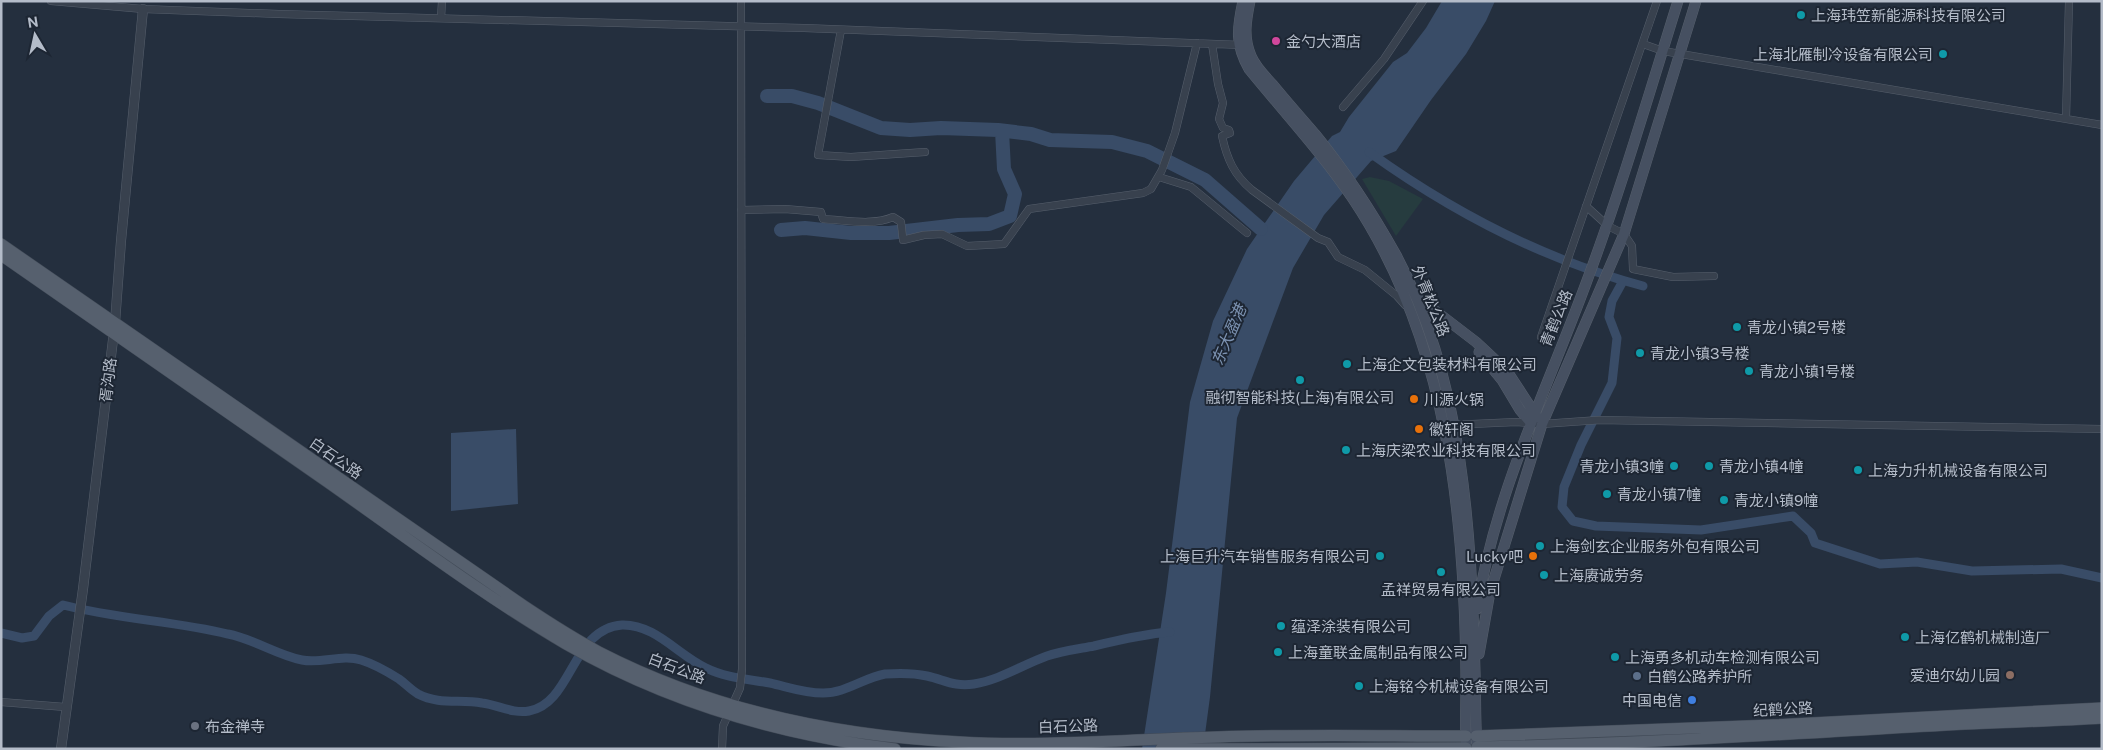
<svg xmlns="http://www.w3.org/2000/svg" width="2103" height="750" viewBox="0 0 2103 750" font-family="'Public Sans','Noto Sans SC',sans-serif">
	<rect width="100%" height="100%" fill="#242f3e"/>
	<path fill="#263c3f" d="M 1370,177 L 1389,181 L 1423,199 L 1396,236 L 1362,179 Z"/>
	<path fill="#394c67" d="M 1442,1 L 1495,1 L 1486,21 L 1466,54 L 1431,100 L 1396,151 L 1371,161 L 1324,215 L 1293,268 L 1237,418 L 1210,697 L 1203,749 L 1142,749 L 1166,593 L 1190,402 L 1213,321 L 1247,249 L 1294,181 L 1332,136 L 1340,132 L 1349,117 L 1393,62 L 1407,53 L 1426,28 Z
		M 516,429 L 518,504 L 451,511 L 451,433 Z"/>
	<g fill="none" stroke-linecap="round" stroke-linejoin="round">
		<path stroke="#394c67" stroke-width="9" d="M 1369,152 C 1451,211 1545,260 1643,286
			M 1623,281 L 1612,301 L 1609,317 L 1617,338 L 1612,383 L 1581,445 L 1564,487 L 1562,507 L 1573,521 L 1596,526 L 1701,530 L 1793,516 L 1811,533 L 1815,543 L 1880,564 L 1917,562 L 1972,571 L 2061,569 L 2102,578
			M 1,633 L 22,638 L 34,636 L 49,616 L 63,605 C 117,619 174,621 228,634 C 254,639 277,655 302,660 C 321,664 342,654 361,660 C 374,664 388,672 399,679 C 406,684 411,690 418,694 C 439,705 460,699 482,703 C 498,705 513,714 529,711 C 572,704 572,628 622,625 C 655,624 678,655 706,668 C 726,678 748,679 770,683 C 788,687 804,693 823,693 C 846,693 863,678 885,674 C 899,673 914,673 927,676 C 945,680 954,687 974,684 C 1000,680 1022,665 1047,656 C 1062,651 1078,649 1094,646 C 1119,640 1144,634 1170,632"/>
		<path stroke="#394c67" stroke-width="14" d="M 767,96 L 792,96 L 818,103 L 881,128 L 910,130 L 941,128 L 998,130 L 1031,134 L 1050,140 L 1112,142 L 1147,151 L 1205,180 L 1261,229
			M 781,230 L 805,228 L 851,233 L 889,233 L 958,225 L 989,224 L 1010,216 L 1015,194 L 1004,169 L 1002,131"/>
		<g stroke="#565f6c" stroke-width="8">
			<path id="minor" d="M 51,1 L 143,9 L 279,14 L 804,28 L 1242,45
				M 441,18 L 442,1
				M 841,30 L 818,155 L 851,157 L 925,152
				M 1212,44 L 1218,84 L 1223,103 L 1219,119 L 1223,128 L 1229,130 L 1230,133 L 1222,136 C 1227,159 1234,175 1252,190 L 1318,238 L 1328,242 L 1338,257 L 1365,270 L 1397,296 L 1405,305
				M 1643,44 L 1663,51 L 2102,125
				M 1343,107 L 1384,59 L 1423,1
				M 2066,119 L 2069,1
				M 1159,177 L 1191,187 L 1247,233
				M 1586,206 L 1608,226 L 1624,234 L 1632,246 L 1633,269 L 1673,277 L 1714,276
				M 741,210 L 785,209 L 821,212 L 823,219 C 845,220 873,226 893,217 L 901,222 L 903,240 L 924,235 L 942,234 L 967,246 L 1004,244 L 1029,209 L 1143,193 L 1151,189 L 1162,170 L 1175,133 L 1197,43
				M 1541,337 L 1657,1
				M 1450,425 L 1516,422 L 1542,424 L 1599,420 L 2102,429
				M 1,702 L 65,707
				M 722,749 L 723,726 L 740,688 L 742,669 L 741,1"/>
		</g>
		<g stroke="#565f6c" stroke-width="10">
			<path id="tertiary" d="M 61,749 L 83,589 L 115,323 L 121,241 L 143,9"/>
		</g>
		<g stroke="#565f6c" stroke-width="11">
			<path id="secondary" d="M 1243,1 C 1237,29 1235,44 1249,69 C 1284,112 1322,153 1353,199 C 1448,341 1465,516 1466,682 C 1466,702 1465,723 1466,743
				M 1250,1 C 1246,21 1243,37 1251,56 C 1256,68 1265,76 1273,85 C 1287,102 1301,118 1315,134 C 1346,172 1372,212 1396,255 C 1464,381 1471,531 1475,671 C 1476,696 1475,720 1477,744
				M 1416,296 L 1476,342 L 1507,371 L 1537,417
				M 1479,352 L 1502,380 L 1520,410 L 1531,423
				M 1477,609 C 1495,494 1545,394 1585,286 C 1620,193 1648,97 1678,1
				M 1479,654 L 1490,592 L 1542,424 L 1624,234 L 1696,1"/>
		</g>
		<g stroke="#414a57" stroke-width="12">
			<path id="primary" d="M 1,244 L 524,606 C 548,622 573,638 599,652 C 710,709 835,736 960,742 C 1045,747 1132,739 1217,737 C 1300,734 1383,736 1466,736
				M 1,255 C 111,331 220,407 329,483 C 407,538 484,596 566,644 C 667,702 780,735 895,749
				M 1476,736 L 1773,725 L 2102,708
				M 1477,747 C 1640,744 1802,733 1965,724 C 2011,722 2056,721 2102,718
				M 1161,749 L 1466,748"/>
		</g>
		<use href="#minor" stroke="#38414e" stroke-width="7"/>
		<use href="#tertiary" stroke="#38414e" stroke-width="9"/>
		<use href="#secondary" stroke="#465061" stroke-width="10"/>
		<use href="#primary" stroke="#56606e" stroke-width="11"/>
	</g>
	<g fill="#0f9aa8" stroke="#1d2633" stroke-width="2">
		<circle cx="1801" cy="15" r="5"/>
		<circle cx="1943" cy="54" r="5"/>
		<circle cx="1737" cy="327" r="5"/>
		<circle cx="1640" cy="353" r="5"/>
		<circle cx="1347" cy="364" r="5"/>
		<circle cx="1749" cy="371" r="5"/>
		<circle cx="1300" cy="380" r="5"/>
		<circle cx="1346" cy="450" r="5"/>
		<circle cx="1674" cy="466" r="5"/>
		<circle cx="1709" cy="466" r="5"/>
		<circle cx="1858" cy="470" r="5"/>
		<circle cx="1607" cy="494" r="5"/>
		<circle cx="1724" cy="500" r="5"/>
		<circle cx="1540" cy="546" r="5"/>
		<circle cx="1380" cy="556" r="5"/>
		<circle cx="1441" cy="572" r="5"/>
		<circle cx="1544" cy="575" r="5"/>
		<circle cx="1281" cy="626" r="5"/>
		<circle cx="1905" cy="637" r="5"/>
		<circle cx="1278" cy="652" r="5"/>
		<circle cx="1615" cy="657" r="5"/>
		<circle cx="1359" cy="686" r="5"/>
	</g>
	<circle fill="#d1479c" stroke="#1d2633" stroke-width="2" cx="1276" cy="41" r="5"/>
	<g fill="#e8710a" stroke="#1d2633" stroke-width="2">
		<circle cx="1414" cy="399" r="5"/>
		<circle cx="1419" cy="429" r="5"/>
		<circle cx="1533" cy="556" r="5"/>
	</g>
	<circle fill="#8d6e63" stroke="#1d2633" stroke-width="2" cx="2010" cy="675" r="5"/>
	<circle fill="#5c6f8a" stroke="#1d2633" stroke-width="2" cx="1637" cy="676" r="5"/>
	<circle fill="#3f7fe0" stroke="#1d2633" stroke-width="2" cx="1692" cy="700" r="5"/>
	<circle fill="#6b7280" stroke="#1d2633" stroke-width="2" cx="195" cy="726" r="5"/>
	<g text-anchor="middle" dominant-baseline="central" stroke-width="4" stroke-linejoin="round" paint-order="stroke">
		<g font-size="15" fill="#b4bcc9" stroke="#1d2633" text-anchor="start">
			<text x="1811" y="15">上海玮笠新能源科技有限公司</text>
			<text x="1286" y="41">金勺大酒店</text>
			<text x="1933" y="54" text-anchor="end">上海北雁制冷设备有限公司</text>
			<text x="1747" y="327">青龙小镇2号楼</text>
			<text x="1650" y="353">青龙小镇3号楼</text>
			<text x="1357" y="364">上海企文包装材料有限公司</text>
			<text x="1759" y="371">青龙小镇1号楼</text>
			<text x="1300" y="397" text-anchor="middle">融彻智能科技(上海)有限公司</text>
			<text x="1424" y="399">川源火锅</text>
			<text x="1429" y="429">徽轩阁</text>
			<text x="1356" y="450">上海庆梁农业科技有限公司</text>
			<text x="1664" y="466" text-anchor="end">青龙小镇3幢</text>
			<text x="1719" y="466">青龙小镇4幢</text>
			<text x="1868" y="470">上海力升机械设备有限公司</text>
			<text x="1617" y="494">青龙小镇7幢</text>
			<text x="1734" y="500">青龙小镇9幢</text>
			<text x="1550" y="546">上海剑玄企业服务外包有限公司</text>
			<text x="1370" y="556" text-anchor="end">上海巨升汽车销售服务有限公司</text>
			<text x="1523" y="556" text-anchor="end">Lucky吧</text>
			<text x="1554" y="575">上海赓诚劳务</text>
			<text x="1441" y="589" text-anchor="middle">孟祥贸易有限公司</text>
			<text x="1291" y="626">蕴泽涂装有限公司</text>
			<text x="1915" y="637">上海亿鹤机械制造厂</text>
			<text x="1288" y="652">上海童联金属制品有限公司</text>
			<text x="1625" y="657">上海勇多机动车检测有限公司</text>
			<text x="2000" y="675" text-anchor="end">爱迪尔幼儿园</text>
			<text x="1647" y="676">白鹤公路养护所</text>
			<text x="1369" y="686">上海铭今机械设备有限公司</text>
			<text x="1682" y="700" text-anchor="end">中国电信</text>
			<text x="205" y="726">布金禅寺</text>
		</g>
		<g font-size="15" fill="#b4bcc9" stroke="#1d2633">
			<text transform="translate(1431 301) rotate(68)">外青松公路</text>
			<text transform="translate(1556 318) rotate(-68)">青鹤公路</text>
			<text transform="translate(108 380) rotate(-83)">胥沟路</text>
			<text transform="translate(336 458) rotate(35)">白石公路</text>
			<text transform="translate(677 668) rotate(21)">白石公路</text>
			<text transform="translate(1783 709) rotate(-3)">纪鹤公路</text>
			<text transform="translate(1068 726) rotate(-2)">白石公路</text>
		</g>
		<g font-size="16" font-style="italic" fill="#7c92b1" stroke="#1d2633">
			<text transform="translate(1229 335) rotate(-67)">东大盈港</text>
		</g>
	</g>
	<rect width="2103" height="750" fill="none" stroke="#b4bcc9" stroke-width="5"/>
	<g transform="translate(35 35) rotate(351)" stroke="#1d2633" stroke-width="4" paint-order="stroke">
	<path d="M0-4L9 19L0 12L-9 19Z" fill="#b4bcc9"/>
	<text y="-8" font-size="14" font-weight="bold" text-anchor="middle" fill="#b4bcc9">N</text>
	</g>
</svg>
